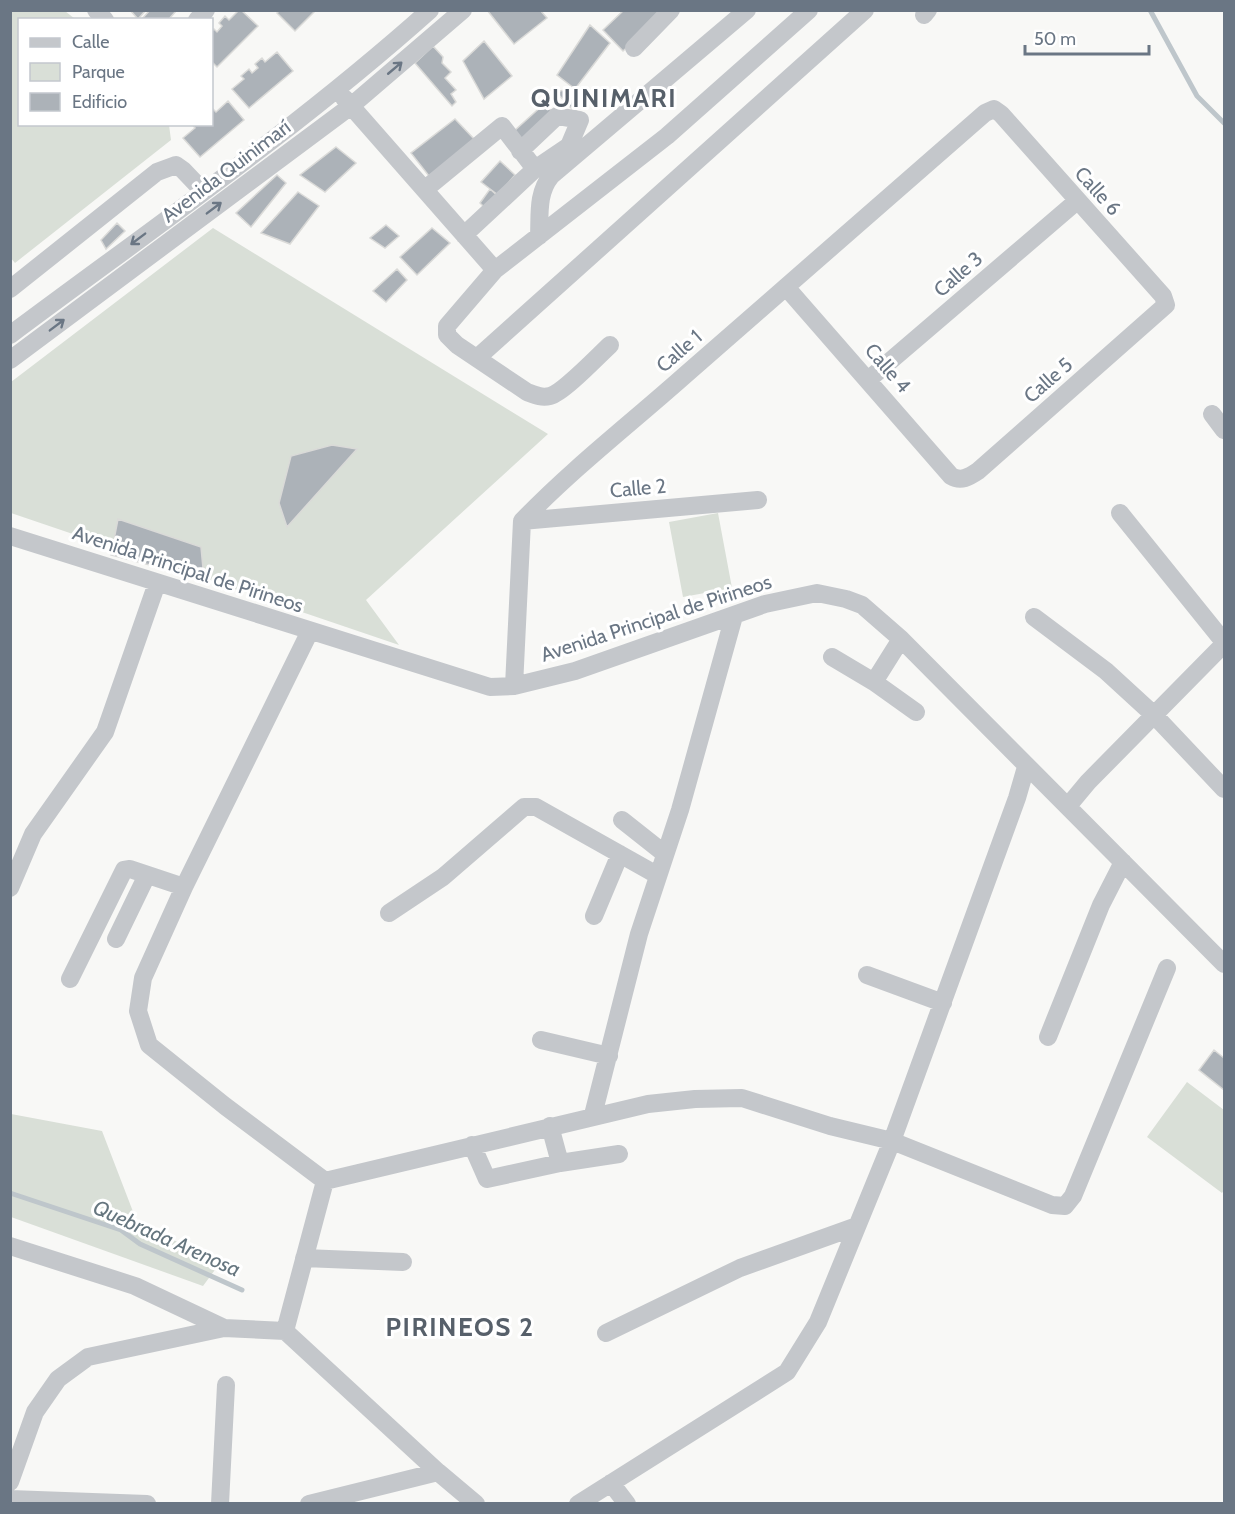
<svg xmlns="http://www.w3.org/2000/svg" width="1235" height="1514" viewBox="0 0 1235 1514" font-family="Cabin,sans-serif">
	<rect width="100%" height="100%" fill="#f8f8f6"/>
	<path fill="#d9dfd7" d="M 10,11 L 65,11 L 75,19 L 20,20 L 20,124 L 169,125 L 171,140 L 15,263 L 10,257 Z
		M 213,228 L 548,434 L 366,600 L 399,645 L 11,513 L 11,382 Z
		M 718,513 L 732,588 L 683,597 L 669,522 Z
		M 1187,1082 L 1224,1110 L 1224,1190 L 1222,1193 L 1147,1137 Z
		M 11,1114 L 102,1131 L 137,1222 L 220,1263 L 203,1286 L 11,1217 Z"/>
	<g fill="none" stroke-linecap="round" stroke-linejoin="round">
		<path stroke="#bec6cb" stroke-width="5" d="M 1150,10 L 1197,96 L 1224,123
			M 10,1193 L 121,1230 L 140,1244 L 242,1290"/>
	</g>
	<path fill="#acb2b8" stroke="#dadad8" stroke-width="1.5" d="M 130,10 L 146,10 L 138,19 Z
		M 150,10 L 177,10 L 168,20 L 141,20 Z
		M 239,10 L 241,10 L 258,26 L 217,67 L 212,62 L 212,31 L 214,29 L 217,32 L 222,26 L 219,23 L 225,16 L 229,20 Z
		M 280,10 L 316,10 L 295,31 L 277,13 Z
		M 487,10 L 540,10 L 547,18 L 514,44 Z
		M 624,10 L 669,10 L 623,51 L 603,30 Z
		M 590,25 L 610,43 L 575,89 L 557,75 Z
		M 484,41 L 512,76 L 484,99 L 463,61 Z
		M 433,46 L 443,57 L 442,63 L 451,72 L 445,78 L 456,90 L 451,94 L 456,102 L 452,106 L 415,63 Z
		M 277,52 L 293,71 L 249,108 L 232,89 L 244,79 L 241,76 L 249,69 L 252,73 L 258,68 L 255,64 L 262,58 L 265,62 Z
		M 564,90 L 580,106 L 575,112 L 556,92 Z
		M 228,101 L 244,120 L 200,157 L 183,138 L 195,128 L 192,124 L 212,124 L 212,108 L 216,112 Z
		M 544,104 L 557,116 L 526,142 L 513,132 Z
		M 455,119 L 475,140 L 429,176 L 411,153 Z
		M 336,147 L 356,163 L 325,192 L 300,175 Z
		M 500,161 L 515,175 L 498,195 L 481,182 Z
		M 277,175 L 286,183 L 251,227 L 236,213 Z
		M 490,189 L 500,198 L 488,211 L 480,203 Z
		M 298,192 L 319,206 L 290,244 L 261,233 Z
		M 117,223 L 125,231 L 106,249 L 101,240 Z
		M 386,225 L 399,236 L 385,248 L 370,238 Z
		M 432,228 L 450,243 L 417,275 L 400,257 Z
		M 397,269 L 407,280 L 386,302 L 373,291 Z
		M 332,445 L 357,449 L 287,527 L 279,503 L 291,456 Z
		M 118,519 L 201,547 L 204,579 L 111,555 Z
		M 1214,1050 L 1224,1058 L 1224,1090 L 1199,1070 Z"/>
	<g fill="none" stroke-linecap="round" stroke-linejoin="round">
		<path stroke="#c4c7cb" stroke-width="18" d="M 96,10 L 105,20
			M 924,15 L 928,10
			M 197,20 L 206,10
			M 634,48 L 671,10
			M 344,98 L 495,270
			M 520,151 L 557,116 L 580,120 L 569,146 L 535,169
			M 429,186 L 502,126 L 535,169 L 464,235
			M 539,236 C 540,215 537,193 551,176 L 747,10
			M 10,289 L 157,172 L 176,165 L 183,170 L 203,191
			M 10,335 C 152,229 298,128 430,10
			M 610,345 C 598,356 563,393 550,396 C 541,398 535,395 527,392 L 457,345 L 447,335 L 447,326 L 495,270 L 667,136 L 809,10
			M 477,358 L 865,10
			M 10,360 L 351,106 L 463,10
			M 868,380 L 1077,201
			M 1212,414 L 1224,430
			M 1120,513 L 1224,642
			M 522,521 L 758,500
			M 10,536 L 490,687 L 514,686 L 575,671 L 765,604 L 817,593 L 846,599 L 862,605 L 901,639 L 1224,964
			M 1034,617 L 1106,671 L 1154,715 L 1224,789
			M 310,631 L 184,887 L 143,978 L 138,1011 L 149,1045 L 225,1106 L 325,1181 L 648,1104 L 695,1099 L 742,1098 L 830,1126 L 892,1141 L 1052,1205 L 1065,1206 L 1073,1196 L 1167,968
			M 832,657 L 874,682 L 916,712
			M 874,682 L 901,639
			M 514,686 L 522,521 C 573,468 630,424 684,376 C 785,288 885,200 985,113 L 994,109 L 1001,114 L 1163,296 L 1166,305 L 978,471 C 969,477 961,482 951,476 L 786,287
			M 1068,806 L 1088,782 L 1224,644
			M 622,820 L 665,854
			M 10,888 L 33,834 L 105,732 L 157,583
			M 389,913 L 443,877 L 524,807 L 536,807 L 657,875
			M 594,916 L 620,854
			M 116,939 L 147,875
			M 867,975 L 943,1003
			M 70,979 L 124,870 L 130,869 L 184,887
			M 1048,1037 L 1101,905 L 1123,862
			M 541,1040 L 609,1056
			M 593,1115 L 639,934 L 680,810 L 734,616
			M 550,1126 L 560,1163
			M 472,1145 L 487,1179 L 560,1163 L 619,1154
			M 10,1246 L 135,1286 L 224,1328
			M 304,1258 L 403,1262
			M 285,1331 L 325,1181
			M 606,1333 L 740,1268 L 857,1226
			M 10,1482 L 35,1412 L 58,1379 L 88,1357 L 224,1328 L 285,1331 L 438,1472 L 476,1504
			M 611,1483 L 627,1504
			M 10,1499 L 147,1504
			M 220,1504 L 226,1385
			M 309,1504 L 438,1472
			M 578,1504 L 787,1372 L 818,1322 L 892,1141 L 1017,798 L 1026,767"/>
	</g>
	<defs><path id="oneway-shaft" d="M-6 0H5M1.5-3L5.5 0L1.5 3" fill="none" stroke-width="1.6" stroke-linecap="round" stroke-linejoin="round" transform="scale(1.5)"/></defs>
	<g stroke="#6a7684">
		<use href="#oneway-shaft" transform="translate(395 68) rotate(-40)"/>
		<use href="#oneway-shaft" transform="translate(214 208) rotate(-37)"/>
		<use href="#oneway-shaft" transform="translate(138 239) rotate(143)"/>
		<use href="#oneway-shaft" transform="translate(57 325) rotate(-37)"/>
	</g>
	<g text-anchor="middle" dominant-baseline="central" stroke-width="6" stroke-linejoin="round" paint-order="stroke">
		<g font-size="20" fill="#6a7684" stroke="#fff">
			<text transform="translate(226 171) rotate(-37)">Avenida Quinimarí</text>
			<text transform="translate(1098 191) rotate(48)">Calle 6</text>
			<text transform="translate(958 274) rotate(-41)">Calle 3</text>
			<text transform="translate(679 351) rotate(-41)">Calle 1</text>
			<text transform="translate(888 368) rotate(49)">Calle 4</text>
			<text transform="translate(1048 380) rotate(-41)">Calle 5</text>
			<text transform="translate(638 488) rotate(-5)">Calle 2</text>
			<text transform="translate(188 569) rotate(18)">Avenida Principal de Pirineos</text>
			<text transform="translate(656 618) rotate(-18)">Avenida Principal de Pirineos</text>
		</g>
		<g font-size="21" font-style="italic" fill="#66767f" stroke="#fff">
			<text transform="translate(167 1238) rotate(24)">Quebrada Arenosa</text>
		</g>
		<g font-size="26" font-weight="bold" letter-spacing="1.5" fill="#57606a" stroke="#fff">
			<text x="604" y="98">QUINIMARI</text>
			<text x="460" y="1327">PIRINEOS 2</text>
		</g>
	</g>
	<rect width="1235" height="1514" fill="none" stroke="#6a7684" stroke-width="24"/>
	<rect x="18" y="18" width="195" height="108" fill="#ffffff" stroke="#c3c8ce" stroke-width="1.5"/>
	<rect x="30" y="38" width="30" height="9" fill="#c4c7cb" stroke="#c3c8ce" stroke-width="1.5"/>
	<text x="72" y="48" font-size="18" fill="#6a7684">Calle</text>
	<rect x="30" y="63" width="30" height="18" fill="#d9dfd7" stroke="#c3c8ce" stroke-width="1.5"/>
	<text x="72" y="78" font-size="18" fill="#6a7684">Parque</text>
	<rect x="30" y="93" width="30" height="18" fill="#acb2b8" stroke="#c3c8ce" stroke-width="1.5"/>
	<text x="72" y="108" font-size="18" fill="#6a7684">Edificio</text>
	<path d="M1025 45v9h124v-9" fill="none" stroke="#6a7684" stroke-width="3"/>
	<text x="1034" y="45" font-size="18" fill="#6a7684" stroke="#ffffff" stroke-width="4.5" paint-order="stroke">50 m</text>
</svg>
